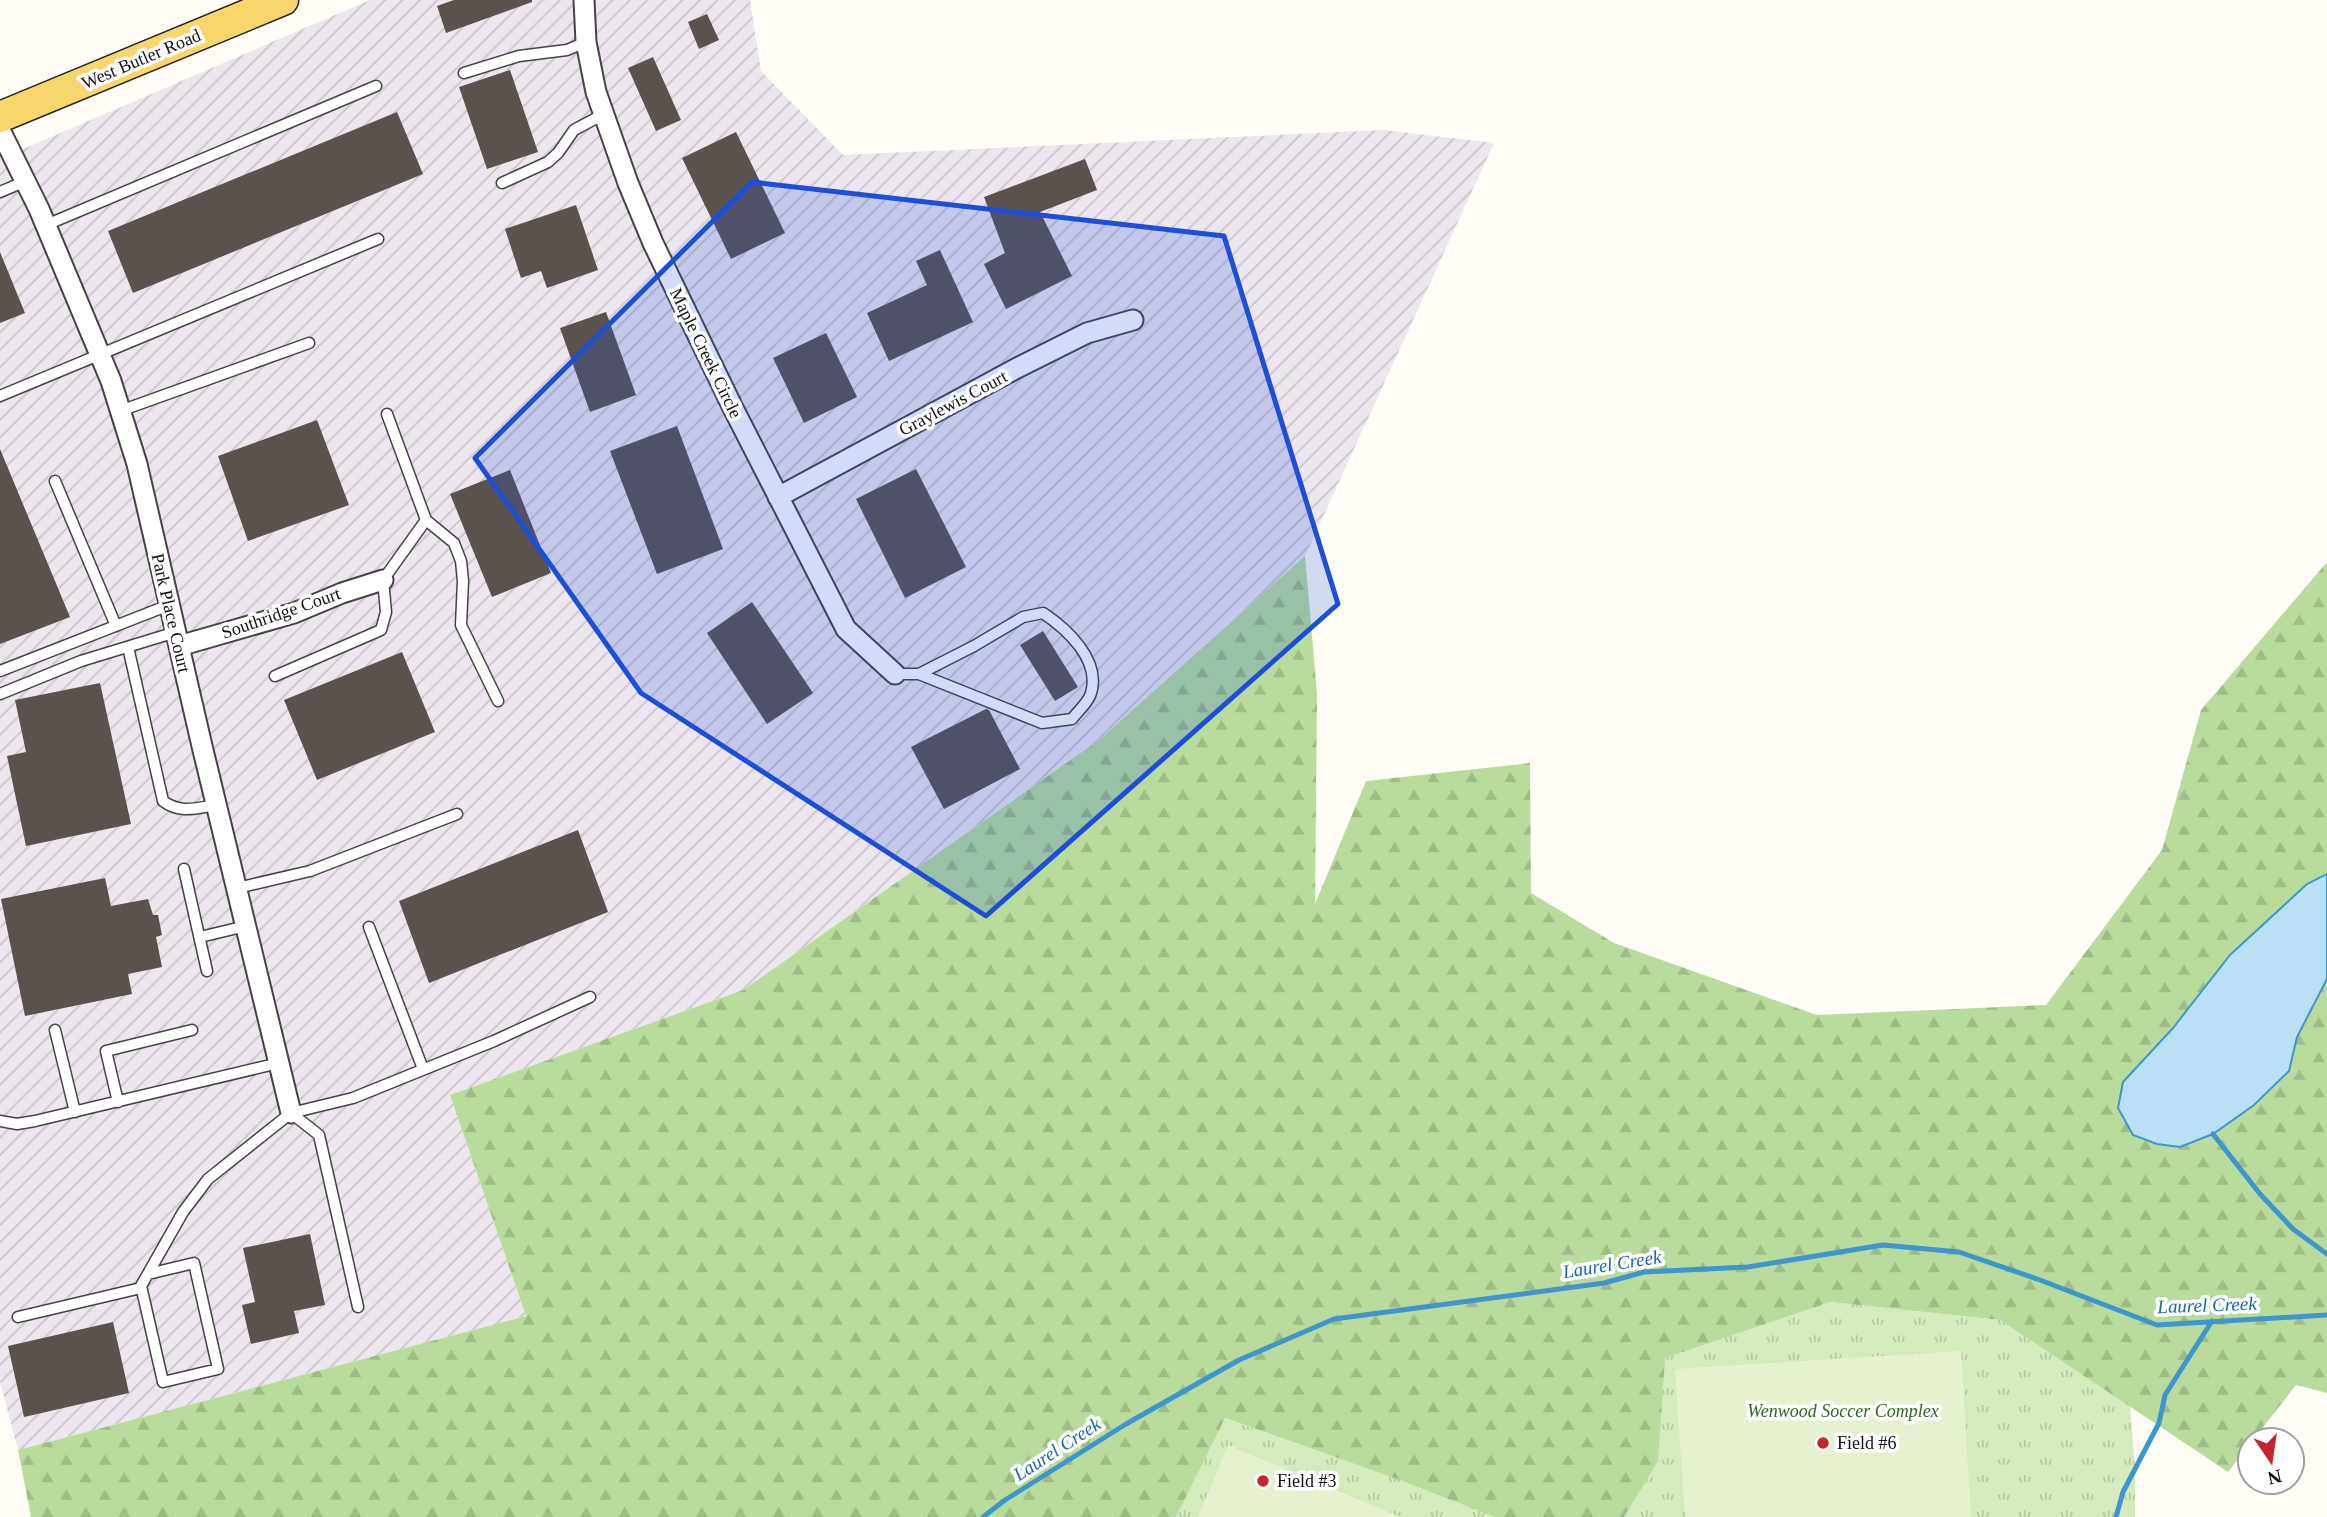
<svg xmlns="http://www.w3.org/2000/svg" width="2327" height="1517" viewBox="0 0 2327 1517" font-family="'Times New Roman',serif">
	<defs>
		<pattern id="industrial-furrows" width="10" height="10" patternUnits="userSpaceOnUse" patternTransform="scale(1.75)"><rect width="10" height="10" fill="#eee6ef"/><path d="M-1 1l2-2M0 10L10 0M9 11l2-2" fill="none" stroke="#cbc4cc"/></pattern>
		<pattern id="grass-tufts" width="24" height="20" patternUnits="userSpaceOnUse" patternTransform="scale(1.75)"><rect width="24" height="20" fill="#d5ebbd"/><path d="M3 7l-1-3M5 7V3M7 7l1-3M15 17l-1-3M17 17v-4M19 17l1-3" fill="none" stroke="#b6c8a1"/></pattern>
		<pattern id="forest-firs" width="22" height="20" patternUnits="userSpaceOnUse" patternTransform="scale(1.75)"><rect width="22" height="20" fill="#b9dc9c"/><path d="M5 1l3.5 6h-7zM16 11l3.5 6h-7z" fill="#9ebc85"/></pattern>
	</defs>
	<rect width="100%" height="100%" fill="#fffdf5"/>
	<path fill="url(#industrial-furrows)" d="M 370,0 L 750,0 L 761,71 L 843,155 L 1384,130 L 1494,143 L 1305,556 L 1099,740 L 743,990 L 450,1095 L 526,1316 L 18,1450 L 0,1382 L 0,159 Z"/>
	<path fill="url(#grass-tufts)" d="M 1830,1302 L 2000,1320 L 2130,1406 L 2135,1468 L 2135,1517 L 1624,1517 L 1658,1462 L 1664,1358 Z
		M 1224,1418 L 1402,1481 L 1494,1517 L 1176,1517 Z"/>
	<path fill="url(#forest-firs)" d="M 1305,556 L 1317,693 L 1315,904 L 1366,781 L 1530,763 L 1531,893 L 1614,943 L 1817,1015 L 2046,1005 L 2162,850 L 2201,710 L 2327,562 L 2327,1393 L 2296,1385 L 2253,1440 L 2250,1440 L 2250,1444 L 2228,1472 L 2000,1320 L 1830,1302 L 1665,1358 L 1658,1462 L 1624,1517 L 1494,1517 L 1402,1481 L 1225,1418 L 1176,1517 L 31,1517 L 18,1450 L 526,1316 L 450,1095 L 743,990 L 1099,740 Z"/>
	<path fill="#e6f2cf" d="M 1961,1351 L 1971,1517 L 1685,1517 L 1675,1369 Z
		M 1228,1445 L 1400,1517 L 1198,1517 Z"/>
	<path fill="#b9e0f7" stroke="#3f96cf" stroke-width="2" d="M 2327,874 L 2327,979 L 2297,1037 L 2289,1071 L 2254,1105 L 2213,1134 L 2180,1147 L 2157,1144 L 2133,1135 L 2118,1108 L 2123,1082 L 2173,1028 L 2230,955 L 2307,884 Z"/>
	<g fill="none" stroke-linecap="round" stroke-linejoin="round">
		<path stroke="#3f96cf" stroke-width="5" d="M 2213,1134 L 2260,1194 L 2293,1229 L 2327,1254
			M 983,1517 L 1005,1500 L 1126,1424 L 1239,1360 L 1334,1319 L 1604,1283 L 1644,1272 L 1748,1267 L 1883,1245 L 1959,1252 L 2040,1280 L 2157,1325 L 2327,1315
			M 2116,1517 L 2123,1492 L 2159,1423 L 2165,1395 L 2212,1321"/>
	</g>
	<path fill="#5a524d" d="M 454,0 L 532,0 L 532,2 L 446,33 L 437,6 Z
		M 707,14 L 719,40 L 699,49 L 688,22 Z
		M 653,57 L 681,120 L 656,131 L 628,68 Z
		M 510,70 L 538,152 L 487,169 L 459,87 Z
		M 397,112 L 423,174 L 133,293 L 108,231 Z
		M 736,132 L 785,233 L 731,259 L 682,158 Z
		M 1085,159 L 1097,190 L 1040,212 L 1072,276 L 1006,309 L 984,264 L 1005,253 L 984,197 Z
		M 576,205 L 598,270 L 547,288 L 541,271 L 521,278 L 505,229 Z
		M 940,250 L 973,322 L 889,361 L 867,313 L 927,285 L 916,261 Z
		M 0,252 L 25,313 L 0,323 Z
		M 606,312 L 636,395 L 590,412 L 560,328 Z
		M 826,333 L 857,397 L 804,423 L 773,358 Z
		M 317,420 L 349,505 L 248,541 L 218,456 Z
		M 677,426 L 723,549 L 657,574 L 610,451 Z
		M 0,449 L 70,617 L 0,644 Z
		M 916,469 L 966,567 L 905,598 L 856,499 Z
		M 510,470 L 551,573 L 492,597 L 450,494 Z
		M 752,602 L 813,693 L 767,724 L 707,633 Z
		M 1043,631 L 1078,687 L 1055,701 L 1020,645 Z
		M 402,652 L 435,732 L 317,780 L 284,700 Z
		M 100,683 L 131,824 L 26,846 L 7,756 L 26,752 L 15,700 Z
		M 986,709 L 989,710 L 1020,769 L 944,809 L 911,747 Z
		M 578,830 L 608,912 L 429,983 L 399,901 Z
		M 105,878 L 111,906 L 148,899 L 153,915 L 158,915 L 162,935 L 156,937 L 162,967 L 128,974 L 132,994 L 25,1016 L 1,899 Z
		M 310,1234 L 325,1305 L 294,1311 L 299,1333 L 251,1344 L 242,1305 L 255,1302 L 243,1248 Z
		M 113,1322 L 129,1393 L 24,1417 L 8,1346 Z"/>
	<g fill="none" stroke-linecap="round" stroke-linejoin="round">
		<g stroke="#444" stroke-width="13">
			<path id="service" d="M 464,73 L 519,56 L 567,50 L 586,42
				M 502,183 L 548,162 L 558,153 L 574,130 L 604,114
				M 0,192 L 26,181
				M 46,225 L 376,86
				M 0,396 L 378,239
				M 120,411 L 309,343
				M 387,414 L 426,520
				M 55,481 L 116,626
				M 128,647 L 163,801 C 180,814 197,808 217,805
				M 0,671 L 169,605
				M 895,674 L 919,674 L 1042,723 L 1072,719 C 1077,712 1089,702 1091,693 C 1101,660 1067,629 1043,613 L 1023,617 L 974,646 L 919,674
				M 275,676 L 381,630 L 386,612 L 383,580 L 426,520 L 454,543 L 461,561 L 463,581 L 461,625 L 498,701
				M 0,694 L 81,661 L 176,632
				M 184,869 L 207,971
				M 237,888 L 310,871 L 457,814
				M 369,927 L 423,1069
				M 200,937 L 246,926
				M 55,1030 L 75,1112
				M 118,1102 L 106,1051 L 192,1030
				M 291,1113 L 319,1135 L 358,1307
				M 0,1121 L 17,1124 L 35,1121 L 279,1063
				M 148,1274 L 194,1263 L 218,1369 L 163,1382 L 141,1286 L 183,1212 L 208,1179 L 291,1113 L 353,1098 L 494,1041 L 590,997
				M 18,1317 L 141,1288"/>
		</g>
		<g stroke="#444" stroke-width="23">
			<path id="minor" d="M 584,0 L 586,42 L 596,92 L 628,183 L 653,243 L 733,408 L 846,629 L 895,674
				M 0,130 L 39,209 L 111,381 L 137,464 L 202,746 L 291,1113
				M 778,497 L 1017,368 L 1087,333 L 1133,320
				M 179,646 L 294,613 L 342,593 L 383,580"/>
		</g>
		<g stroke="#222" stroke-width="33">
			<path id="primary" d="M 0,117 L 283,0"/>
		</g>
		<use href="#service" stroke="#fff" stroke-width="10"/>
		<use href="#minor" stroke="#fff" stroke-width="19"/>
		<use href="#primary" stroke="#f9d66b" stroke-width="30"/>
	</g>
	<path fill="#1d4ed8" fill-opacity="0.2" stroke="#1d4ed8" stroke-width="5" stroke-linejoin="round" d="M 752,182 L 1224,236 L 1338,604 L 986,916 L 641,693 L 475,458 Z"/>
	<g fill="#c4262e" stroke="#fff" stroke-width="2.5">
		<circle cx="1823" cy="1443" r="7"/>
		<circle cx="1263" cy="1481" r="7"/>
	</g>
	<g text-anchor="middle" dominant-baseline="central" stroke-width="7" stroke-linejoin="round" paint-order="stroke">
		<g font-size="18" fill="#111" stroke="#fff">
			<text transform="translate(141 59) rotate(-23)">West Butler Road</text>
			<text transform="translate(706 353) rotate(64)">Maple Creek Circle</text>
			<text transform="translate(953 403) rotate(-28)">Graylewis Court</text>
			<text transform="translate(171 613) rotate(77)">Park Place Court</text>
			<text transform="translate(281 613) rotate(-19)">Southridge Court</text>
		</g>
		<g font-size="18" font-style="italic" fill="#2f6b1f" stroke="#fff">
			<text x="1843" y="1411">Wenwood Soccer Complex</text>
		</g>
		<g font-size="18" fill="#111" stroke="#fff" text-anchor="start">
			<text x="1837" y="1443">Field #6</text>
			<text x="1277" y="1481">Field #3</text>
		</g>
		<g font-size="19" font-style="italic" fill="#1768a6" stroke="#fff">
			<text transform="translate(1612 1264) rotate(-9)">Laurel Creek</text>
			<text transform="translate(2207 1305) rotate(-2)">Laurel Creek</text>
			<text transform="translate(1057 1449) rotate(-33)">Laurel Creek</text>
		</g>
	</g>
	<g transform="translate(2271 1461) rotate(167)"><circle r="33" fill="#ffffff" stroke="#a0a0a0" stroke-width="2"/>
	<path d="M0-5L12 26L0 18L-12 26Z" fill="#c4262e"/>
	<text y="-10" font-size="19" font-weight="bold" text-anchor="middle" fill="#111111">N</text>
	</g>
</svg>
